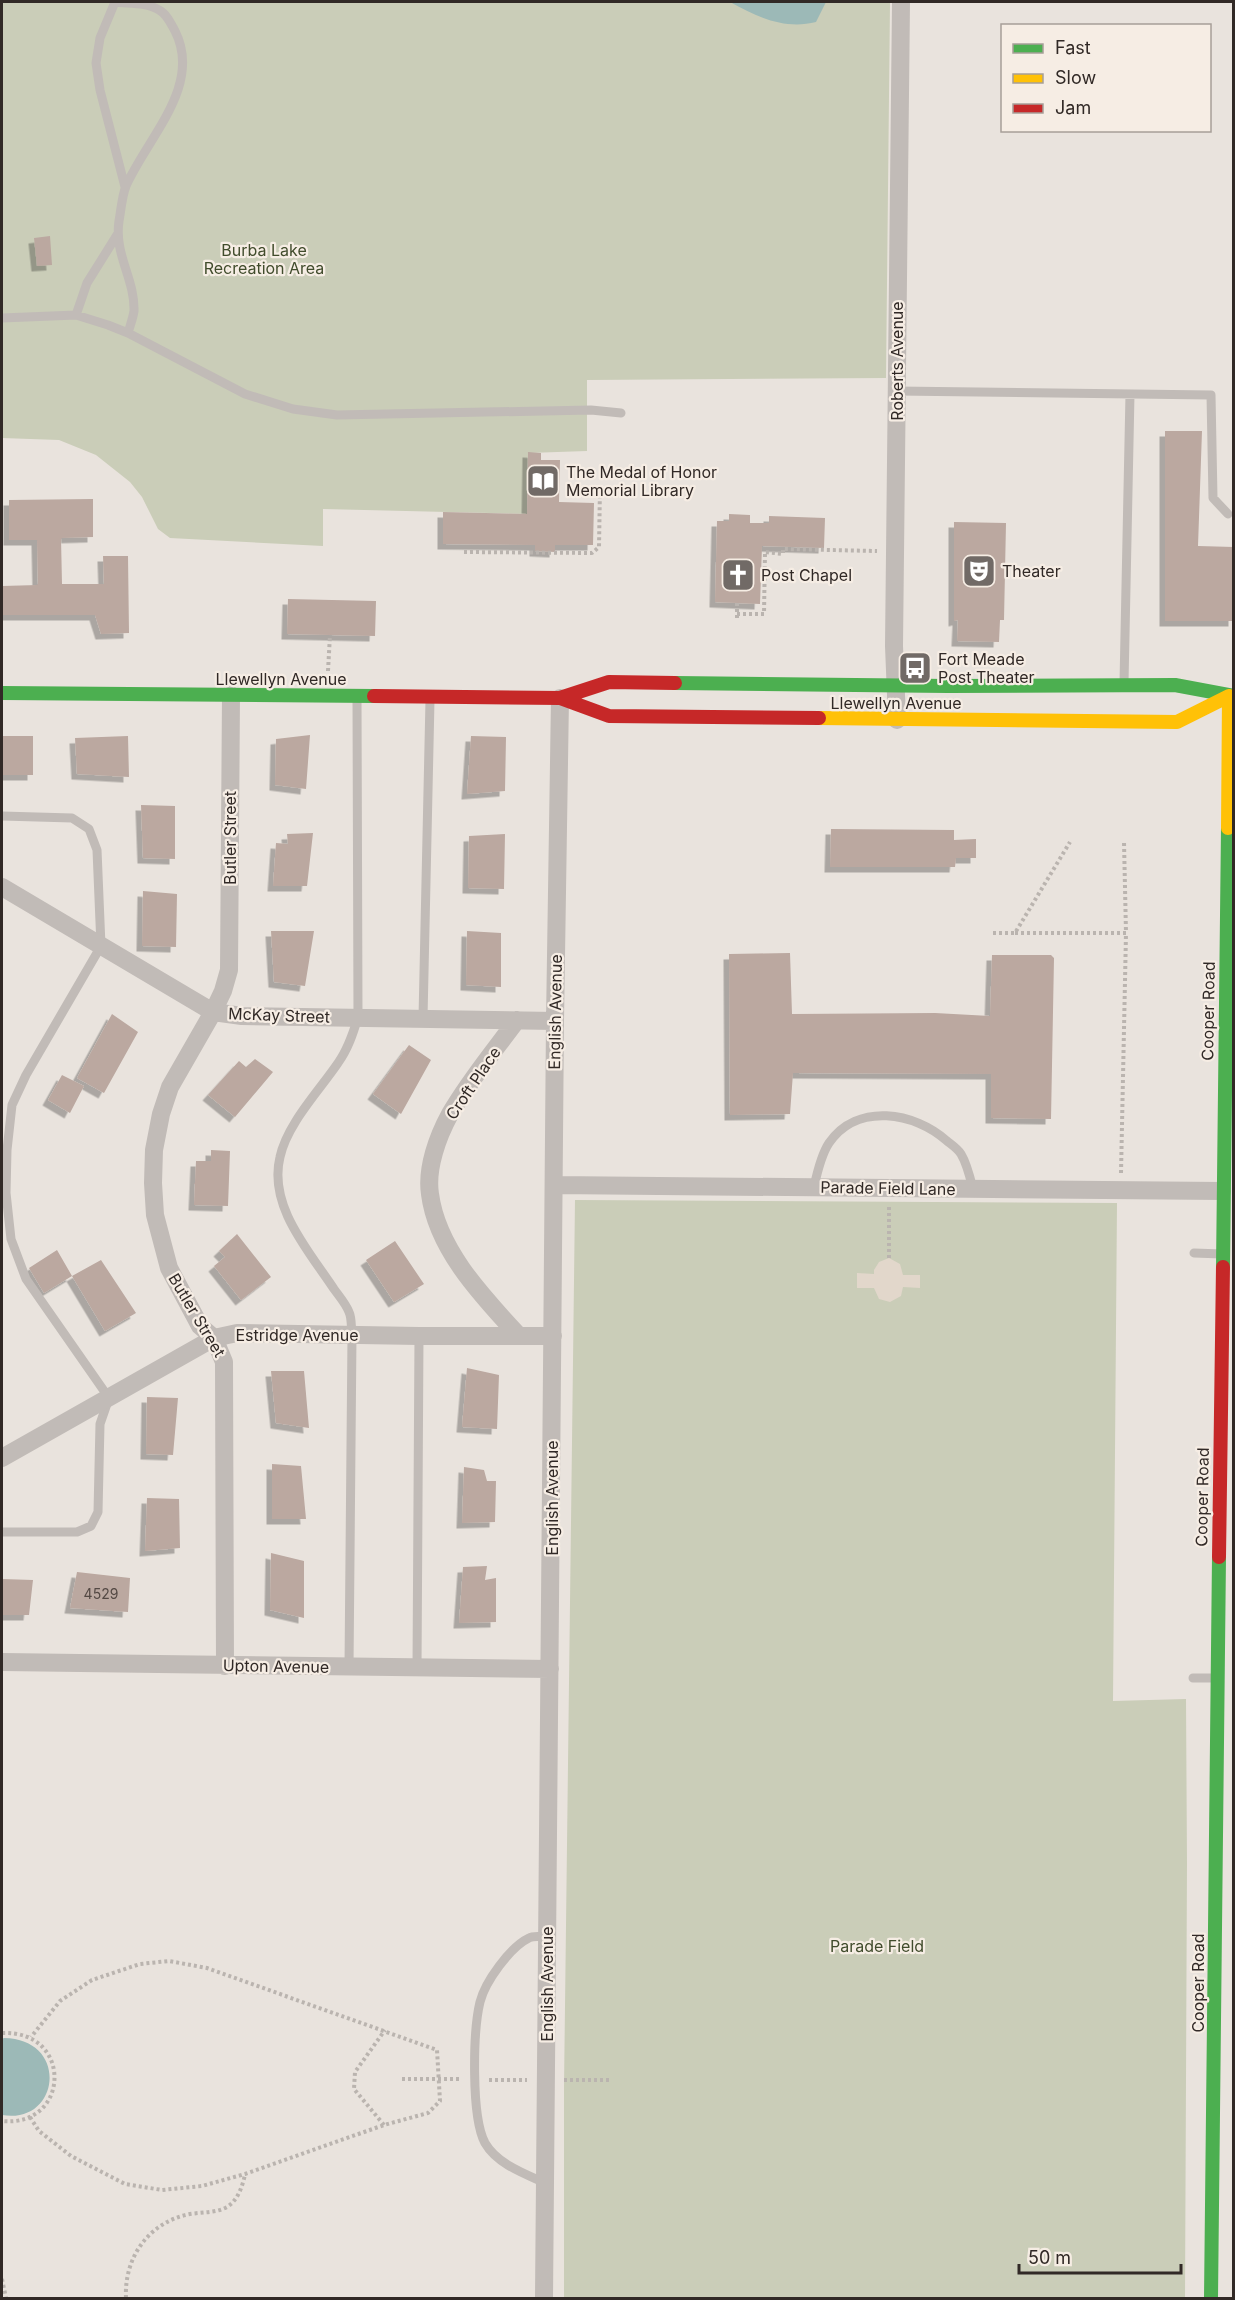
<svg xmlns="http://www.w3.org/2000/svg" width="1235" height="2300" viewBox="0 0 1235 2300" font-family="Inter,sans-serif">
	<defs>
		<filter id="shadow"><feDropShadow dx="-5.5" dy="5.5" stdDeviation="0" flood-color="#0004"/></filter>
	</defs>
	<rect width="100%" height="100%" fill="#e9e3dd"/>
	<path fill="#cacdb8" d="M 2,2 L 890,2 L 886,378 L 587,380 L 587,451 L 528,453 L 527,514 L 323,509 L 323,546 L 170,538 L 158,529 L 142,497 L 130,482 L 96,455 L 59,440 L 2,438 Z
		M 575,1200 L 1117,1203 L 1113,1701 L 1186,1699 L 1187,1863 L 1185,2298 L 564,2298 L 564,2087 Z"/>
	<path fill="#e2d7cb" d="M 889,1258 L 900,1264 L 903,1275 L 920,1275 L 920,1288 L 903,1287 L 901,1296 L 890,1302 L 879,1299 L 874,1288 L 857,1288 L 857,1273 L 874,1274 L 874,1270 L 879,1262 Z"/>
	<path fill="#9cb9b7" d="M 730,2 L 826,2 L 816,22 C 785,30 757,17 730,2 Z
		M 4,2038 C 70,2039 60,2125 2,2115 L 2,2039 Z"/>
	<path fill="#bba8a0" filter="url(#shadow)" d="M 50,236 L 52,265 L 37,266 L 34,238 Z
		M 1165,431 L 1202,431 L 1198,546 L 1234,547 L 1234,621 L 1165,621 Z
		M 528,452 L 541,453 L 541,460 L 560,460 L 559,502 L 594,503 L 593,545 L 555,545 L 555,552 L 535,551 L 535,545 L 443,544 L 443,512 L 527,514 Z
		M 93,499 L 93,537 L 61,538 L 62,584 L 104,584 L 103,556 L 128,556 L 129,633 L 101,634 L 95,615 L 2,615 L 2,586 L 38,585 L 37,540 L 9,540 L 9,500 Z
		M 729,514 L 750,515 L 750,523 L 769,523 L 769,516 L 825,518 L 824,548 L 762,546 L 760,604 L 715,602 L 717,521 L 729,521 Z
		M 954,522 L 1006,523 L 1004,620 L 1000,620 L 999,642 L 957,641 L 958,620 L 954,621 Z
		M 288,599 L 376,601 L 375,636 L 287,634 Z
		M 310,735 L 306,789 L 275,785 L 276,739 Z
		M 2,736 L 33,736 L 33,775 L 2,775 Z
		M 128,736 L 129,777 L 77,774 L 75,738 Z
		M 471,736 L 506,737 L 505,791 L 467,794 Z
		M 141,805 L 175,806 L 175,859 L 143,858 Z
		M 831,829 L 954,830 L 954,840 L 976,839 L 976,858 L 956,858 L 955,867 L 830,867 Z
		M 313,833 L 307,886 L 273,886 L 276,843 L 288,844 L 287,834 Z
		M 505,834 L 504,889 L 468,888 L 469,836 Z
		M 143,891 L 177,894 L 176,947 L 142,946 Z
		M 271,931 L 314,931 L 305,986 L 274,982 Z
		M 467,931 L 501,933 L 501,987 L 466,985 Z
		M 790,953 L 792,1014 L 935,1013 L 990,1016 L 992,955 L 1051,955 L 1054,958 L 1051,1119 L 991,1118 L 991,1074 L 793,1073 L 790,1114 L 730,1115 L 729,954 Z
		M 112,1014 L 138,1032 L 104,1093 L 77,1078 Z
		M 409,1045 L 431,1060 L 401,1114 L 373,1094 Z
		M 255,1059 L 273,1072 L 235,1117 L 208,1095 L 239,1061 L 246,1067 Z
		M 62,1075 L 84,1086 L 70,1113 L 48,1100 Z
		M 211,1150 L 230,1151 L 228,1206 L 194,1205 L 196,1161 L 211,1161 Z
		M 237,1234 L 271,1277 L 241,1300 L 214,1266 L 225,1257 L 219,1251 Z
		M 395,1241 L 424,1284 L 394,1302 L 366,1260 Z
		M 57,1250 L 72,1276 L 44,1293 L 29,1268 Z
		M 101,1260 L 136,1313 L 105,1331 L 72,1276 Z
		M 467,1368 L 499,1375 L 497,1429 L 462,1427 Z
		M 271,1371 L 304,1371 L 309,1428 L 276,1423 Z
		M 147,1397 L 178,1398 L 173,1455 L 146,1454 Z
		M 272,1464 L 301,1466 L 306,1519 L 272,1519 Z
		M 464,1467 L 484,1470 L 487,1481 L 496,1481 L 495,1522 L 462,1523 Z
		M 147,1498 L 179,1499 L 180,1548 L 145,1551 Z
		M 271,1553 L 304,1561 L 304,1618 L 270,1610 Z
		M 487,1566 L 485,1580 L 496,1578 L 496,1622 L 459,1623 L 463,1567 Z
		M 77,1572 L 130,1578 L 128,1612 L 70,1608 Z
		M 2,1579 L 33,1580 L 29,1615 L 2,1615 Z"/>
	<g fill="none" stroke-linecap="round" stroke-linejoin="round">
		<path stroke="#bab4af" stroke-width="4" stroke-dasharray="3 3" stroke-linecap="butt" d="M 464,552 L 592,553 L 599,547 L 600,487
			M 737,603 L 737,619
			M 737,614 L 764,614 L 765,552 L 783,554 L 783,549 L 877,551
			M 328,671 L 330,635
			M 993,933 L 1015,933 L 1070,842
			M 1015,933 L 1126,933 L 1124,842
			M 1121,1173 L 1126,933
			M 889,1207 L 889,1258
			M 2,2033 C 74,2030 70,2128 2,2121
			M 402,2079 L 461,2079
			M 489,2080 L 527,2080
			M 564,2080 L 611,2080
			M 30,2117 L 39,2131 L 71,2156 L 125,2184 L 162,2190 L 202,2186 L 245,2174 L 384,2125 L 428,2113 L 440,2101 L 437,2050 L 207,1968 L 169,1961 L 140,1964 L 92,1980 L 60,2001 L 31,2037
			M 384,2125 L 354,2089 L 355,2072 L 385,2030
			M 2,2279 L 6,2298
			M 126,2298 C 124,2257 149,2222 190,2214 C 203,2212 216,2213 227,2207 C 238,2200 242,2187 245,2175"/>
		<path stroke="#c1bbb7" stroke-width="9" d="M 114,2 C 128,4 146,2 159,10 C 167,14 171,24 175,31 C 203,86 147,138 126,186 C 122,196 121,210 119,221 C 114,255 135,279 134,311 C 133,318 130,326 128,333
			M 115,2 L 100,38 L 96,63 L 100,90 L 125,187
			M 76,315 L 87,283 L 117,235
			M 2,318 L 76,315 L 108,325 L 128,333 L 245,394 L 293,409 L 337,415 L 591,410 L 621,413
			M 897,391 L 1211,395 L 1213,498 L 1228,514
			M 1124,683 L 1130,394
			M 2,816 L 72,818 L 89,829 L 97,850 L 101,946 L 26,1075 L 12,1105 L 7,1150 L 6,1193 L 11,1239 L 26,1279 L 109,1398 L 100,1424 L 98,1512 L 91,1526 L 77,1532 L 2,1532
			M 423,1018 L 430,700
			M 814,1187 C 817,1173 821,1155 829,1143 C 857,1102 915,1112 947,1141 C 952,1145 958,1149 961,1154 C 967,1164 970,1177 973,1189
			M 1194,1253 L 1222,1254
			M 349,1667 L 352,1335 C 351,1328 352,1318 349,1312 C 346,1304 339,1296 334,1289 C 309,1251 268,1206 280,1157 C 287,1124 319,1091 338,1063 C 348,1049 353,1034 358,1017 L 357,698
			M 417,1668 L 419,1336
			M 1193,1678 L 1217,1678
			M 545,2183 C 525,2174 497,2164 485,2143 C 471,2117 473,2031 480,2002 C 485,1982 510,1947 529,1938 C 534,1935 542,1937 548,1937"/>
		<path stroke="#c1bbb7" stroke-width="18" d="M 897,720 L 894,646 L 901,2
			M 2,887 L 213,1012 L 242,1016 L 555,1021
			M 517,1020 C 494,1051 469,1081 450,1114 C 438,1136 426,1168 430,1194 C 437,1249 482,1296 519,1336
			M 554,1185 L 1222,1191
			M 2,1458 L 214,1338 L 237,1333 L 419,1336 L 553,1336
			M 2,1662 L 550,1669
			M 225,1666 L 224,1362 L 214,1338 L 200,1326 L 169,1268 L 155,1215 L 153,1183 L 154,1150 L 161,1114 L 170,1087 L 213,1012 L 223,991 L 229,970 L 231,695
			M 544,2298 L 555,1021 L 560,698"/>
		<path stroke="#4caf50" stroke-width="14" d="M 675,683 L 948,686 L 1175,685 L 1234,696
			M 2,693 L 374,696
			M 1223,1267 L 1228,828
			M 1211,2298 L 1219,1557"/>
		<path stroke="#ffc107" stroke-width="14" d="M 819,718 L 1177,722 L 1229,696
			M 1228,828 L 1229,696"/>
		<path stroke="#c62828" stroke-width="14" d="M 374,696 L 560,698 L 609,682 L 675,683
			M 560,698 L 609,716 L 819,718
			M 1219,1557 L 1223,1267"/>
	</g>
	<defs>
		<g id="library-square" transform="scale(1.725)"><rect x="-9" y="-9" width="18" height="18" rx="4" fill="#716a66" stroke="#f6ede4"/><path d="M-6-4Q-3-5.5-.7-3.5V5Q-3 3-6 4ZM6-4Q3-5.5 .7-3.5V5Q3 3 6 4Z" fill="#fff"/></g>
		<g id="theatre-square" transform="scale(1.725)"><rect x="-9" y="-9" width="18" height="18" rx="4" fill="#716a66" stroke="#f6ede4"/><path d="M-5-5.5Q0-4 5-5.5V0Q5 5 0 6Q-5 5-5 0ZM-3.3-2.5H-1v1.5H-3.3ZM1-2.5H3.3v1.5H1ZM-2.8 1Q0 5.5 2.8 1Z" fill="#fff"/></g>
		<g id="church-square" transform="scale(1.725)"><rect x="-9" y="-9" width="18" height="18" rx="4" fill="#716a66" stroke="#f6ede4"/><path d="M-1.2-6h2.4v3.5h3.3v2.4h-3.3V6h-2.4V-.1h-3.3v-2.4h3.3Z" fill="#fff"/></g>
		<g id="bus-square" transform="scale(1.725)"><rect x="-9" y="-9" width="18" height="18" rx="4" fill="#716a66" stroke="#f6ede4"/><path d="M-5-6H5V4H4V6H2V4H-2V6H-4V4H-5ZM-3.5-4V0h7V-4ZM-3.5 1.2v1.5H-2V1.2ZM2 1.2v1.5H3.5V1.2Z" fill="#fff"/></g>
	</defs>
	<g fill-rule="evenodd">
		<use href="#library-square" x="543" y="481"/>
		<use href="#theatre-square" x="979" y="571"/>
		<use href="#church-square" x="738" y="575"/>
		<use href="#bus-square" x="915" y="668"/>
	</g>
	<g text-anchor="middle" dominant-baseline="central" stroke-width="4.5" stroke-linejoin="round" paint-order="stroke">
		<g font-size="14" fill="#544944">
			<text x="101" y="1593">4529</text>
		</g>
		<g font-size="16" fill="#414c2c" stroke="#f6ede4">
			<text x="264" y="250">Burba Lake<tspan x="264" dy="18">Recreation Area</tspan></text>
			<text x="877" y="1946">Parade Field</text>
		</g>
		<g font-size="16" fill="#312926" stroke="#f6ede4">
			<text transform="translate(897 361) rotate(-90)">Roberts Avenue</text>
			<text x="281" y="679">Llewellyn Avenue</text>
			<text x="896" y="703">Llewellyn Avenue</text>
			<text transform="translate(230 838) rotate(-90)">Butler Street</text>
			<text transform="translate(1208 1011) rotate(-89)">Cooper Road</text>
			<text transform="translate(555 1012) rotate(-89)">English Avenue</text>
			<text transform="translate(279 1015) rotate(2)">McKay Street</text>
			<text transform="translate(473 1083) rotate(-56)">Croft Place</text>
			<text transform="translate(888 1188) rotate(1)">Parade Field Lane</text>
			<text transform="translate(197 1315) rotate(59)">Butler Street</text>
			<text x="297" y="1335">Estridge Avenue</text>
			<text transform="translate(1202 1497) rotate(-89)">Cooper Road</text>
			<text transform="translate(552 1498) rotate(-90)">English Avenue</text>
			<text transform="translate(276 1666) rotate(1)">Upton Avenue</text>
			<text transform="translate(1198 1983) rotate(-90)">Cooper Road</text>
			<text transform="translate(547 1984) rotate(-90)">English Avenue</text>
		</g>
		<g font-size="16" fill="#312926" stroke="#f6ede4" text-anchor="start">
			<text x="566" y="472">The Medal of Honor<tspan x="566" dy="18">Memorial Library</tspan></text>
			<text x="1002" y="571">Theater</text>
			<text x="761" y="575">Post Chapel</text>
			<text x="938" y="659">Fort Meade<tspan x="938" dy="18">Post Theater</tspan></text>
		</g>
	</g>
	<rect width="1235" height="2300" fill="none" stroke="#312926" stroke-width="6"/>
	<rect x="1001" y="24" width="210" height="108" fill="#f6ede4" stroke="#a79f98" stroke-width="1.5"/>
	<rect x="1013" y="44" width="30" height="9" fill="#4caf50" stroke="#a79f98" stroke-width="1.5"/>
	<text x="1055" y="54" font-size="18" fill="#312926">Fast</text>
	<rect x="1013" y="74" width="30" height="9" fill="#ffc107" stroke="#a79f98" stroke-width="1.5"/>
	<text x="1055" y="84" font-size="18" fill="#312926">Slow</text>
	<rect x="1013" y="104" width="30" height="9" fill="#c62828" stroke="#a79f98" stroke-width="1.5"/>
	<text x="1055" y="114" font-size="18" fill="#312926">Jam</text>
	<path d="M1019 2264v9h162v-9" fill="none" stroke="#312926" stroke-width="3"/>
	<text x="1028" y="2264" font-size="18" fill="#312926" stroke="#f6ede4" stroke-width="4.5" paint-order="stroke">50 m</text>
</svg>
